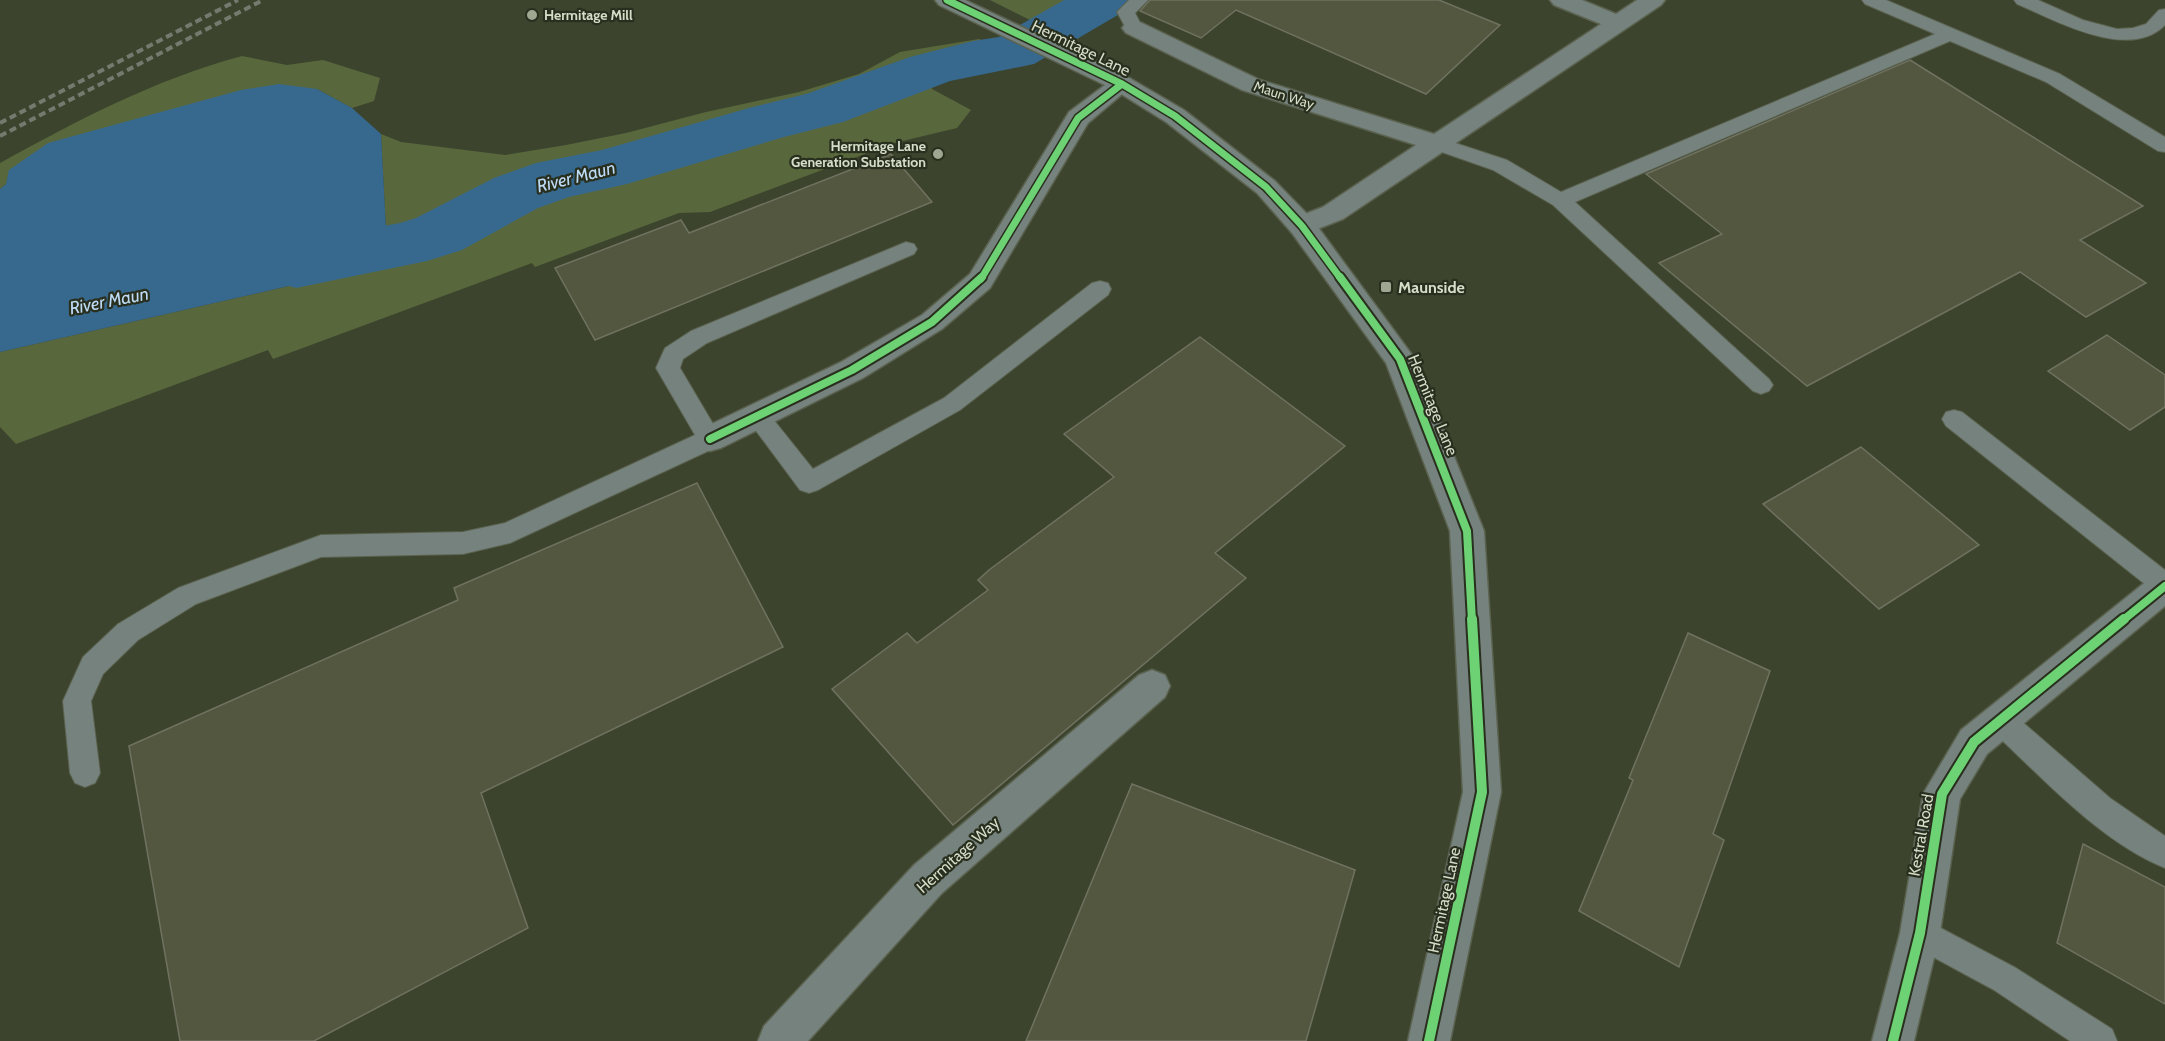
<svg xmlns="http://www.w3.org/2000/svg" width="2165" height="1041" viewBox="0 0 2165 1041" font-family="Cabin,sans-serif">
	<rect width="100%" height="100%" fill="#3c442e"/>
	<path fill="#59683c" d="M 990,0 L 1124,0 L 1074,42 Z
		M 979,39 L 1003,47 L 979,68 L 930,79 L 932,89 L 971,110 L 957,128 L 894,143 L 710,212 L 679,213 L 535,267 L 532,263 L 273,359 L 268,350 L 16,444 L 0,427 L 0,352 L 315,280 L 403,245 L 386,229 L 381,134 L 401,142 L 505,155 L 566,145 L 626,133 L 706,112 L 799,92 L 859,74 L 900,52 Z
		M 242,56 L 287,65 L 323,60 L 380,78 L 374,101 L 352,108 L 317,89 L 10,170 L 6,184 L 0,189 L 0,163 C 78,120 156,79 242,56 Z"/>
	<path fill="#37698f" d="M 279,84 L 317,89 L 352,108 L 381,134 L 386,229 L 404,245 L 315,280 L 0,352 L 0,189 L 6,184 L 9,170 L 48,143 L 241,90 Z"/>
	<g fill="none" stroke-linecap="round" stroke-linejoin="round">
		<path fill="#37698f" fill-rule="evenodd" d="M 1064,0 L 1131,0 L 1123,12 L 1034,64 L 950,81 L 843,122 L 784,137 L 627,184 L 569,197 L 538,208 L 462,250 L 427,261 L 296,288 L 272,281 L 263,265 L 272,249 L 296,242 L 400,223 L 416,218 L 494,178 L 536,163 L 602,150 L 749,108 L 806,94 L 910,57 L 973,41 L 999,37 Z"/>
	</g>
	<path fill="#545740" stroke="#6f7260" stroke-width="1.5" d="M 1150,0 L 1439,0 L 1500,25 L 1426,94 L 1236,10 L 1201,38 L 1140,11 Z
		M 1910,60 L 2143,206 L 2080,240 L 2146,283 L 2086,317 L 2020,272 L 1807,386 L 1659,263 L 1722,234 L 1646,174 Z
		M 891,154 L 932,202 L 595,340 L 555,268 L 681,220 L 689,233 Z
		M 2107,335 L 2165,375 L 2165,407 L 2130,430 L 2048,371 Z
		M 1200,337 L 1345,446 L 1215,553 L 1246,578 L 953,825 L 832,689 L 907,633 L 917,643 L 988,590 L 978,580 L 989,570 L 1114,477 L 1064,434 Z
		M 1861,447 L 1979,545 L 1879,609 L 1763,504 Z
		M 697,483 L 783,647 L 481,793 L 528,928 L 314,1041 L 180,1041 L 129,746 L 458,600 L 454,588 Z
		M 1688,633 L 1770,671 L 1713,834 L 1724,840 L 1679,967 L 1579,911 L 1633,780 L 1629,778 Z
		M 1132,784 L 1355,870 L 1306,1041 L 1026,1041 Z
		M 2083,844 L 2165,887 L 2165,1004 L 2057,943 Z"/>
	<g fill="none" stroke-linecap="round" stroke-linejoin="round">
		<g stroke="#5a614e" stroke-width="2">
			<path id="service" d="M 1129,0 L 1148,0 L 1135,13 L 1143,28 L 1140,32 L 1128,32 L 1117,12 Z
				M 1862,0 L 1886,0 L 2060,74 L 2165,137 L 2165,152 L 2158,151 L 2046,82 L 1950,41 L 1575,202 L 1769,379 L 1773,385 L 1769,391 L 1761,394 L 1753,391 L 1553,205 L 1493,170 L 1433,149 L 1430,144 L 1433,139 L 1440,138 L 1507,160 L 1561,192 L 1935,34 L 1865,4 Z
				M 2014,0 L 2038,0 L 2083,20 L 2117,29 L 2133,28 L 2146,24 L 2159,10 L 2165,9 L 2165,25 C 2129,62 2055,20 2017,4 Z
				M 906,242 L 914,244 L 917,249 L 914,254 L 707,343 L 683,359 L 680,368 L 722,439 L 719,446 L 510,543 L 463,554 L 321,557 L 196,604 L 138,640 L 103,674 L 91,701 L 100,773 L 95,783 L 85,787 L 75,783 L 70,773 L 63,701 L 83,657 L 118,624 L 178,588 L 321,535 L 463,532 L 505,523 L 695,435 L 656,368 L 665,348 L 691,331 Z
				M 1100,281 L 1108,283 L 1111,289 L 1108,295 L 960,410 L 818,490 L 809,493 L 800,490 L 745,416 L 749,409 L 757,407 L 765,409 L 813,469 L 944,398 L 1092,283 Z
				M 1954,410 L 1962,412 L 2165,570 L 2165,596 L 2156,593 L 1946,426 L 1942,419 L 1946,412 Z
				M 2001,708 L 2011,712 L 2110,798 L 2165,836 L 2165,868 C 2100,842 2042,777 1991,730 L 1987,721 L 1991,712 Z
				M 1920,917 L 2016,968 L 2112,1029 L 2117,1041 L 2070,1041 L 1994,990 L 1909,944 L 1904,933 L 1909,922 Z"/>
		</g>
		<g stroke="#5a614e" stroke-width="3">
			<path id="minor" d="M 1550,0 L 1582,0 L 1616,14 L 1637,0 L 1665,0 L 1661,5 L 1343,219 L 1302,235 L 1292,233 L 1288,226 L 1292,219 L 1323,207 L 1416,145 L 1242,90 L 1126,33 L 1122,28 L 1126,23 L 1134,21 L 1142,23 L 1260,80 L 1434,134 L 1601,24 L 1554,5 Z
				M 1122,76 L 1131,79 L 1134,84 L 1088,123 L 990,288 L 942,329 L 863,378 L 721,448 L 710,451 L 699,448 L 694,439 L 699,430 L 841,362 L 922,315 L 970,274 L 1069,112 L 1113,79 Z
				M 2165,571 L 2165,606 L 1987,754 L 1960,799 L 1940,933 L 1914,1041 L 1872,1041 L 1900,933 L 1923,794 L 1961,730 L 2153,576 Z
				M 1152,670 L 1165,675 L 1170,686 L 1165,697 L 942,893 L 808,1041 L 758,1041 L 764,1026 L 914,865 L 1139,675 Z"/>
		</g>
		<g stroke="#5a614e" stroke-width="3">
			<path id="tertiary" d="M 935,0 L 965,0 L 1131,79 L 1184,110 L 1275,181 L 1312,219 L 1415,359 L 1484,531 L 1501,792 L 1450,1041 L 1408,1041 L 1463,792 L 1450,531 L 1386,363 L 1292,233 L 1257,193 L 1166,122 L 1113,89 L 939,5 Z"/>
		</g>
		<use href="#service" fill="#76827d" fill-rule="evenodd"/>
		<use href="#minor" fill="#76827d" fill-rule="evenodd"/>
		<use href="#tertiary" fill="#76827d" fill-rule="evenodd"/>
		<path stroke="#737b6f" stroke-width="4" stroke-dasharray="7 4" stroke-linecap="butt" d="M 0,123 L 238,0
			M 0,136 L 263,0"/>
		<g stroke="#292f1e" stroke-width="10">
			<path id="cycleway-far2" d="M 947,0 L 1122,84 L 1175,116 L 1266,187 L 1302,226 L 1341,279
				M 981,279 L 1078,118 L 1122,84"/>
		</g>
		<g stroke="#292f1e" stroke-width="12">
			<path id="cycleway-far1" d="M 1340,277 L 1400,359 L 1467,531 L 1472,621
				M 710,439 L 852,370 L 932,322 L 982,277
				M 2122,621 L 2165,586"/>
		</g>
		<g stroke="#292f1e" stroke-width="14">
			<path id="cycleway" d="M 1429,1041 L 1482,792 L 1472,619
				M 1893,1041 L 1920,933 L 1942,794 L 1974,742 L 2124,619"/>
		</g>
		<use href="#cycleway-far2" stroke="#6cd273" stroke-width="7"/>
		<use href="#cycleway-far1" stroke="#6cd273" stroke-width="8"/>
		<use href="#cycleway" stroke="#6cd273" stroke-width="10"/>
	</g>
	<g fill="#9fa792" stroke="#292f1e" stroke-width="2">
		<circle cx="532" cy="15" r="6"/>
		<circle cx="938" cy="154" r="6"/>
		<rect x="1380" y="281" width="12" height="12" rx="3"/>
	</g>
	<g text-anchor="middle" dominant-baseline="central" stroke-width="4.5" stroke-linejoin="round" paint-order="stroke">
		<g font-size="14" font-weight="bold" fill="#d5ddc8" stroke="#292f1e" text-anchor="start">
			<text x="544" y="15">Hermitage Mill</text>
			<text x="926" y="146" text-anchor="end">Hermitage Lane<tspan x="926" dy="16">Generation Substation</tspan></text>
		</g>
		<g font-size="14" fill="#d5ddc8" stroke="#292f1e">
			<text transform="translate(1284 95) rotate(18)">Maun Way</text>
		</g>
		<g font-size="16" fill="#d5ddc8" stroke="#292f1e">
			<text transform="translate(1081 48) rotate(26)">Hermitage Lane</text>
			<text transform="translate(1433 405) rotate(68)">Hermitage Lane</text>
			<text transform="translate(1921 835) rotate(-80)">Kestral Road</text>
			<text transform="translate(958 855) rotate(-42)">Hermitage Way</text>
			<text transform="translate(1444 900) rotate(-78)">Hermitage Lane</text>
		</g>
		<g font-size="16" font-weight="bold" fill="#d5ddc8" stroke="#292f1e" text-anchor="start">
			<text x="1398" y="287">Maunside</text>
		</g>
		<g font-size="18" font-style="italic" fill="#bedbf5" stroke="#292f1e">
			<text transform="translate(576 177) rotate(-14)">River Maun</text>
			<text transform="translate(109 301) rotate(-11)">River Maun</text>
		</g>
	</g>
</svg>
